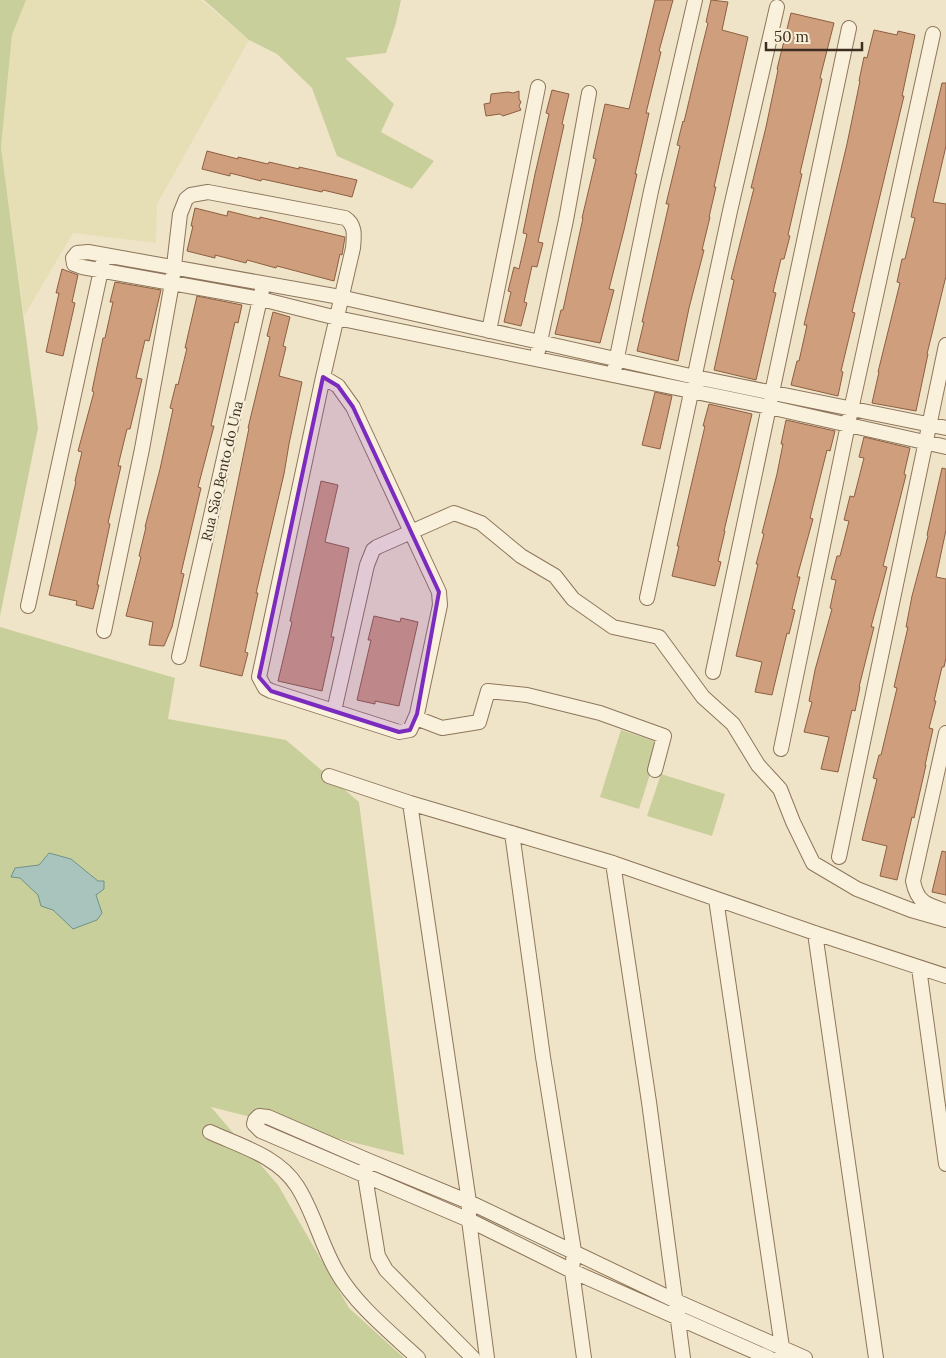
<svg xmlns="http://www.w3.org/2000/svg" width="946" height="1358" viewBox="0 0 946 1358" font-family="Lora,serif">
	<rect width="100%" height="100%" fill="#f0e4c8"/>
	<path fill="#e6deb5" d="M 26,0 L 201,0 L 249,40 L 157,204 L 156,243 L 73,233 L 24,316 L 1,147 L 12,35 Z"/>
	<path fill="#c9cf9b" d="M 0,0 L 26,0 L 12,35 L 1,147 L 38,428 L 0,616 Z
		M 204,0 L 401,0 L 396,23 L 386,53 L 345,58 L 394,104 L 381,132 L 434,161 L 412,189 L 337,156 L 312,88 L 277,54 L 249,40 Z
		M 0,627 L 175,678 L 168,719 L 286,740 L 359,802 L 404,1155 L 211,1107 L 278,1185 L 349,1308 L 404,1358 L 0,1358 Z
		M 621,730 L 660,743 L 639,809 L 600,797 Z
		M 661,774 L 725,794 L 712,836 L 647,816 Z"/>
	<path fill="#a9c4bc" stroke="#6f938a" d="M 49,853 L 71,859 L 98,881 L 104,881 L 104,889 L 96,895 L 102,913 L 97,920 L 73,929 L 53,910 L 41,906 L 38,895 L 20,878 L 11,877 L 15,868 L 39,865 Z"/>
	<path fill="#cf9f7d" stroke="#8d5f41" d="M 655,0 L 673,0 L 659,51 L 661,52 L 646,113 L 649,113 L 635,174 L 637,174 L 624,230 L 609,289 L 614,290 L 600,343 L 555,334 L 561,310 L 563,310 L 583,218 L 582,218 L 596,159 L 593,158 L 605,104 L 629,109 Z
		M 711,0 L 728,2 L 722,30 L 748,37 L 714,187 L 716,187 L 709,217 L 710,217 L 702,250 L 704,250 L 689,308 L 678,361 L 637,351 L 644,322 L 642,322 L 669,204 L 666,204 L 680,146 L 677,145 L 683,121 L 684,122 L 699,59 L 708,23 L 706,22 Z
		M 791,13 L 834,23 L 820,78 L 822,79 L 800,173 L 802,174 L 788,235 L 790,236 L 784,259 L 781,259 L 773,292 L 776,293 L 756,380 L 714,370 L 734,280 L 731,279 L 754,188 L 751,188 L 766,127 L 778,70 L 777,69 Z
		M 874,30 L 897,35 L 898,31 L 915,35 L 902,96 L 904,96 L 852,312 L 855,313 L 841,371 L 843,372 L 838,396 L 791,385 L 797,361 L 799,361 L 807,325 L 804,325 L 847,144 L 860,81 L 859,81 L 864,57 L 867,58 Z
		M 942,83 L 946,83 L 946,146 L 933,202 L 946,204 L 946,276 L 927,354 L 928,354 L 916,411 L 872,403 L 879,372 L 878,372 L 900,283 L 897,282 L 902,259 L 905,259 L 915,218 L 911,217 L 917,190 Z
		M 552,90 L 569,94 L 562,124 L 564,125 L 538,242 L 543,243 L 537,267 L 532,266 L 524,302 L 527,303 L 521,326 L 504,322 L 511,292 L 508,291 L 514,267 L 519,269 L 527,234 L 523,233 L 535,174 L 549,114 L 546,113 Z
		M 519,91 L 519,99 L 521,102 L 519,106 L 521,110 L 503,116 L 500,114 L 486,116 L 484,104 L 490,103 L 491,94 L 508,92 L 513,93 Z
		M 207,151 L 238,159 L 238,157 L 268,164 L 269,162 L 299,169 L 299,167 L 357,180 L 352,197 L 323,190 L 322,192 L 262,179 L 261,181 L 230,173 L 230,176 L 202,169 Z
		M 195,208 L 227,216 L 228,211 L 260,219 L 260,217 L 345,237 L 342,255 L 340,254 L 334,281 L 277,266 L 276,268 L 247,260 L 246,263 L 215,255 L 215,258 L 187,251 L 193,226 L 191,226 Z
		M 62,269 L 78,275 L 72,302 L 75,303 L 63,356 L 46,352 L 59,293 L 56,293 Z
		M 115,282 L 161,290 L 149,341 L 145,340 L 136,378 L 142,379 L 130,429 L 127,429 L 118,466 L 121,466 L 108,523 L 110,524 L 97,585 L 99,585 L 93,609 L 76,605 L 77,601 L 49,595 L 76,482 L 75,481 L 82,452 L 78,451 L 94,392 L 92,391 L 103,338 L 105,338 L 113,302 L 110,302 Z
		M 197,296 L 242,305 L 238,323 L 235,322 L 211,426 L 214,426 L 198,487 L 201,488 L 181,573 L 184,574 L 172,627 L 164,646 L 149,645 L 153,622 L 126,616 L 141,557 L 139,556 L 146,527 L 145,527 L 160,469 L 173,409 L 170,408 L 176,384 L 178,385 L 187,348 L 185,348 Z
		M 273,312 L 290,317 L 283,346 L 286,347 L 279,376 L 302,382 L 289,444 L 284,474 L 256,593 L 258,593 L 245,652 L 248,653 L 242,676 L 200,666 L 249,428 L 248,428 L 270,337 L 267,336 Z
		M 655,392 L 672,396 L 660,449 L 642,445 Z
		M 709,404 L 752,414 L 724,531 L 725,531 L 718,561 L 721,562 L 715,586 L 672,576 L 679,546 L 677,546 L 705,426 L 703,426 Z
		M 786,420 L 835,431 L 830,451 L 827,450 L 810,518 L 813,519 L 797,577 L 800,577 L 792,609 L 795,610 L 789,634 L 787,633 L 772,695 L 755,692 L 762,662 L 736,656 L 758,564 L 756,564 L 764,534 L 762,533 L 777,474 L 783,444 L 781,444 Z
		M 864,437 L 910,448 L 904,474 L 906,475 L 883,566 L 887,567 L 871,627 L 874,627 L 859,687 L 860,687 L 855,711 L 852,710 L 838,772 L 821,769 L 829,737 L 804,732 L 812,702 L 809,701 L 815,670 L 832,609 L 830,608 L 836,580 L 831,579 L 837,556 L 840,556 L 849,521 L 844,520 L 850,496 L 854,497 L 864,458 L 859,457 Z
		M 942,468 L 946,469 L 946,530 L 936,577 L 946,579 L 946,658 L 944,667 L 942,667 L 934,701 L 936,701 L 929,728 L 933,729 L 925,765 L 926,765 L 914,818 L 912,817 L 897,880 L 880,876 L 887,846 L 862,840 L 877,779 L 873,778 L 879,755 L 881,755 L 897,688 L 894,687 L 908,627 L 906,627 L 912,596 L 928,536 L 927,535 Z
		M 321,481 L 338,485 L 325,542 L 349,548 L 331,637 L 334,637 L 322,691 L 278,681 L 292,622 L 290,621 Z
		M 374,616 L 400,622 L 401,618 L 418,622 L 399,706 L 375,701 L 375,704 L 357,700 L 371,640 L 368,640 Z
		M 942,851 L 946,852 L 946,895 L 932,892 Z"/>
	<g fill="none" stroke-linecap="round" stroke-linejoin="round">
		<g stroke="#8d765c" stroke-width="16">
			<path id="minor" d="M 489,331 L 538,87
				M 538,351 L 566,220 L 589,93
				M 615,367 L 651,191 L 695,0
				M 946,428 L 695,377 L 340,297 L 88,252 L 77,253 L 73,258 L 74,264 L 82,267 L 261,299 L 337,318 L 769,407 L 946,447
				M 647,598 L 730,211 L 777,7
				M 28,606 L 103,261
				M 104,631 L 142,449 L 172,283 L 180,214 L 186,199 L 191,195 L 208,192 L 345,218 C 356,225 354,236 353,248 L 323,377 L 259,677 L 265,688 L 271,691 L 399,732 L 410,730 L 417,714 L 440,605 L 439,592 L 353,407 L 338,386 L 323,377
				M 179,657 L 262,290
				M 713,672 L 849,28
				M 334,711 L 367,565 L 373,550 L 377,547 L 454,513 L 481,523 L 521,556 L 555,576 L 573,599 L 613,627 L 659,637 L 703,697 L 733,724 L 758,765 L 780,789 L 793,822 L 813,863 L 857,889 L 911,910 L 946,920
				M 416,718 L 442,728 L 479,722 L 488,691 L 527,695 L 600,713 L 664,736 L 655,770
				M 946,733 L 913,881 C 917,902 926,905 946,911
				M 781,749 L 851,410 L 933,34
				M 329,776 L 410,803 L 613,863 L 815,933 L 946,976
				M 410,803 L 469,1202 L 469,1220 L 487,1358
				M 512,833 L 543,1057 L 574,1251 L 572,1271 L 584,1358
				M 839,857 L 946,345
				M 613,863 L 649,1102 L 683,1358
				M 716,899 L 782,1347 L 781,1358
				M 815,933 L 876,1358
				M 919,968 L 946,1164
				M 210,1132 C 240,1146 278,1156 297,1186 C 314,1212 321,1245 337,1272 C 355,1304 391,1333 418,1358
				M 366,1168 L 365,1176 L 378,1256 L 386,1270 L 473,1358
				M 769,1358 L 572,1271 L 469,1220 L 261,1131 L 254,1124 L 255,1120 L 259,1116 L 268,1117 L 367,1160 L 469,1202 L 676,1301 L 805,1358"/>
		</g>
		<use href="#minor" stroke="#faf1dc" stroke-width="14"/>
	</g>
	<path fill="#7b2cbf" fill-opacity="0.2" stroke="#7b2cbf" stroke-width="4" stroke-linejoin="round" d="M 323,377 L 338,386 L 353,407 L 439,592 L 417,714 L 410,730 L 399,732 L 271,691 L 259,677 Z"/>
	<g text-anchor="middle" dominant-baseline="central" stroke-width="4.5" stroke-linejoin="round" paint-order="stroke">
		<g font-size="14" fill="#3d2e20" stroke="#f7eed8">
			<text transform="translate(222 471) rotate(-77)">Rua São Bento do Una</text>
		</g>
	</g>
	<path d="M766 42v8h96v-8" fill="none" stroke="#3d2e20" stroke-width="2.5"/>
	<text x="774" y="42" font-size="15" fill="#3d2e20" stroke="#f7eed8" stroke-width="4" paint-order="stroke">50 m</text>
</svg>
